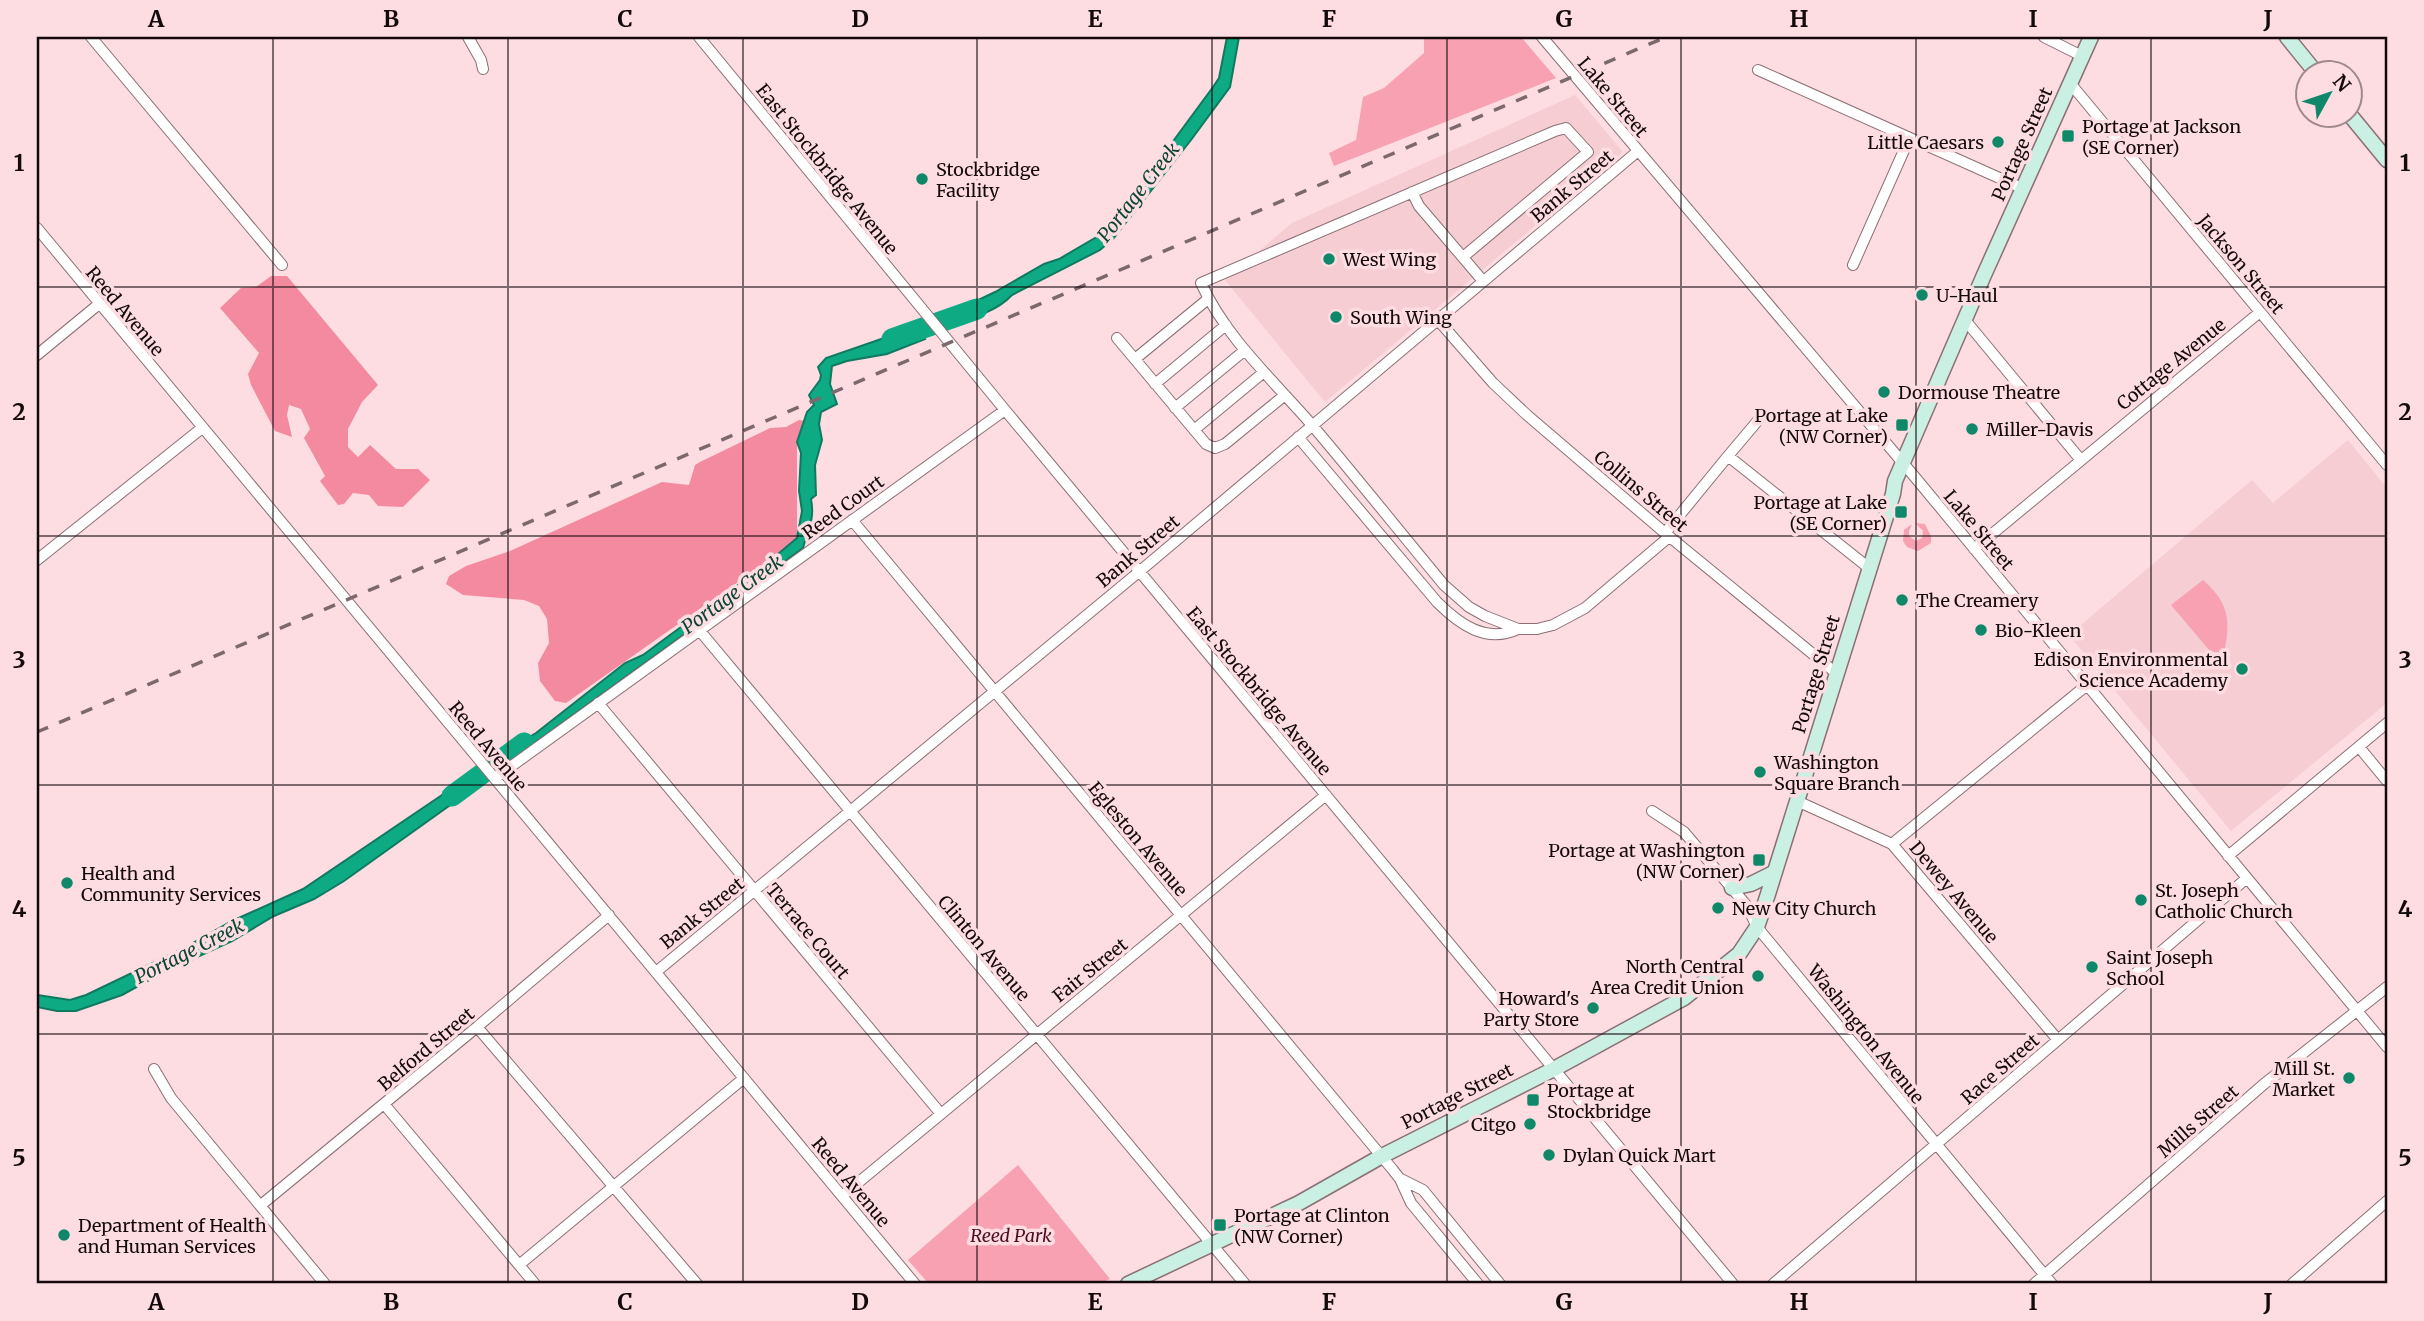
<svg xmlns="http://www.w3.org/2000/svg" width="2424" height="1321" viewBox="0 0 2424 1321" font-family="Merriweather,serif">
	<rect width="100%" height="100%" fill="#fddde2"/>
	<path fill="#f5cdd3" d="M 1575,95 L 1623,152 L 1325,402 L 1225,280 L 1292,223 Z
		M 2348,440 L 2387,488 L 2387,703 L 2231,831 L 2069,635 L 2252,480 L 2273,503 Z"/>
	<path fill="#f8a1b2" d="M 1424,37 L 1521,37 L 1556,78 L 1334,166 L 1329,153 L 1356,140 L 1363,97 L 1384,88 L 1424,53 Z
		M 1915,523 L 1925,524 L 1931,536 L 1931,543 L 1918,551 L 1907,547 L 1903,541 L 1904,530 L 1912,524 L 1909,531 L 1909,536 L 1916,541 L 1922,538 L 1923,531 Z
		M 2203,580 C 2229,603 2231,620 2224,653 L 2210,651 L 2171,605 Z
		M 1018,1165 L 1110,1279 L 1098,1284 L 929,1284 L 908,1260 Z"/>
	<path fill="#f38aa0" d="M 271,276 L 287,276 L 378,385 L 362,402 L 348,429 L 348,447 L 358,457 L 370,445 L 396,469 L 418,469 L 430,480 L 403,507 L 378,506 L 369,495 L 353,493 L 344,504 L 338,505 L 320,481 L 325,476 L 304,438 L 310,429 L 301,409 L 289,405 L 287,415 L 292,437 L 275,431 L 251,385 L 248,374 L 259,353 L 220,308 L 241,288 L 256,287 Z
		M 799,420 L 806,421 L 797,442 L 797,538 L 782,551 L 566,703 L 555,701 L 540,681 L 538,663 L 549,643 L 547,619 L 539,606 L 524,600 L 463,595 L 446,584 L 449,576 L 466,566 L 510,551 L 662,482 L 689,485 L 695,465 L 700,462 L 770,428 L 786,427 Z"/>
	<path fill="#0daa84" stroke="#0f7a60" stroke-width="2" d="M 1227,37 L 1239,37 L 1230,87 L 1191,140 L 1113,239 L 1100,250 L 1012,295 C 998,310 975,318 955,321 L 949,314 L 995,292 L 1044,264 L 1059,259 L 1100,235 L 1115,220 L 1213,87 L 1219,78 Z
		M 916,327 L 925,339 L 887,354 L 847,361 L 832,366 L 830,384 L 837,404 L 821,412 L 819,424 L 822,440 L 815,465 L 816,495 L 811,499 C 815,520 808,528 803,548 L 506,764 L 499,755 L 536,733 L 625,663 L 643,655 L 765,565 L 797,538 L 802,511 L 799,491 L 801,453 L 797,442 L 807,412 L 814,405 L 809,395 L 820,380 L 821,375 L 818,367 L 826,358 Z
		M 470,776 L 476,784 L 474,788 L 344,881 L 314,899 L 274,916 L 232,941 L 162,973 L 122,995 L 76,1011 L 57,1011 L 37,1007 L 37,995 L 70,1000 L 86,995 L 182,949 L 232,921 L 303,889 Z"/>
	<g fill="none" stroke-linecap="round" stroke-linejoin="round">
		<path stroke="#0daa84" stroke-width="21" d="M 892,339 L 977,309
			M 452,796 L 524,743"/>
		<g stroke="#8b6f74" stroke-width="12">
			<path id="street" d="M 91,37 L 282,265
				M 468,37 L 481,60 L 483,69
				M 699,37 L 1005,410 L 1733,1284
				M 1542,37 L 1914,476 L 2387,1047
				M 2044,37 L 2082,56
				M 1758,70 L 2024,189
				M 2070,83 L 2387,465
				M 1412,192 L 1419,206 L 1483,281
				M 37,228 L 915,1284
				M 1463,257 L 1588,152 L 1566,128 L 1555,131 L 1201,283 C 1226,338 1273,380 1312,425 C 1357,478 1400,532 1444,585 L 1469,607 L 1485,616 L 1518,629 L 1537,629 L 1553,625 L 1585,608 L 1669,537
				M 1853,265 L 1909,139
				M 1438,320 L 1493,383 L 1527,415 L 1665,533 L 1836,673
				M 1965,320 L 2080,459
				M 1117,338 L 1206,444 L 1215,448 L 1225,444 L 1285,395
				M 37,355 L 99,304
				M 1135,359 L 1208,299
				M 1155,384 L 1226,325
				M 1175,408 L 1245,350
				M 1194,430 L 1264,372
				M 1298,437 L 1437,602 C 1459,624 1486,644 1518,629
				M 1728,456 L 1760,418
				M 852,520 L 1393,1170 L 1400,1179 L 1411,1203 L 1478,1284
				M 1665,533 L 1728,456 L 1869,568
				M 1974,549 L 2260,312
				M 37,560 L 202,428
				M 700,631 L 1245,1284
				M 598,703 L 941,1114
				M 2359,747 L 2387,781
				M 495,778 L 1005,410
				M 1797,801 L 1892,844 L 2058,1040
				M 1652,811 L 1684,832 L 1747,906 L 1757,927 L 2052,1284
				M 1892,844 L 2087,685
				M 2228,856 L 2387,723
				M 656,972 L 1140,571 L 1638,151
				M 477,1027 L 697,1284
				M 154,1069 L 171,1098 L 325,1284
				M 384,1104 L 535,1284
				M 1401,1179 L 1423,1190 L 1500,1284
				M 842,1196 L 1326,795
				M 261,1205 L 477,1027 L 609,915
				M 519,1265 L 744,1078
				M 1773,1284 L 2247,878
				M 2034,1284 L 2264,1084 L 2387,987
				M 2292,1284 L 2387,1201"/>
		</g>
		<g stroke="#8b6f74" stroke-width="17">
			<path id="secondary" d="M 2287,37 L 2317,74
				M 2350,115 L 2387,160
				M 1732,888 L 1751,884 L 1775,872
				M 1128,1284 L 1299,1203 L 1382,1156 L 1554,1069 L 1684,998 L 1739,954 L 1757,927 L 1768,894 L 1893,494 L 1895,481 L 1984,275 L 2091,37"/>
		</g>
		<use href="#street" stroke="#fff" stroke-width="10"/>
		<use href="#secondary" stroke="#caf0e4" stroke-width="14"/>
		<path stroke="#7d696d" stroke-width="3.5" stroke-dasharray="12 12" stroke-linecap="butt" d="M 37,732 L 1666,37"/>
	</g>
	<path fill="none" stroke="#140a0c" stroke-width="2" stroke-opacity="0.55" d="M 273,37 L 273,1284M 508,37 L 508,1284M 743,37 L 743,1284M 977,37 L 977,1284M 1212,37 L 1212,1284M 1447,37 L 1447,1284M 1681,37 L 1681,1284M 1916,37 L 1916,1284M 2151,37 L 2151,1284M 37,287 L 2387,287M 37,536 L 2387,536M 37,785 L 2387,785M 37,1034 L 2387,1034"/>
	<g fill="#0f886a" stroke="#fddde2" stroke-width="2.5">
		<rect x="2061" y="129" width="14" height="14" rx="3.5"/>
		<circle cx="1998" cy="142" r="7"/>
		<circle cx="922" cy="179" r="7"/>
		<circle cx="1329" cy="259" r="7"/>
		<circle cx="1922" cy="295" r="7"/>
		<circle cx="1336" cy="317" r="7"/>
		<circle cx="1884" cy="392" r="7"/>
		<rect x="1895" y="418" width="14" height="14" rx="3.5"/>
		<circle cx="1972" cy="429" r="7"/>
		<rect x="1894" y="505" width="14" height="14" rx="3.5"/>
		<circle cx="1902" cy="600" r="7"/>
		<circle cx="1981" cy="630" r="7"/>
		<circle cx="2242" cy="669" r="7"/>
		<circle cx="1760" cy="772" r="7"/>
		<rect x="1752" y="853" width="14" height="14" rx="3.5"/>
		<circle cx="67" cy="883" r="7"/>
		<circle cx="2141" cy="900" r="7"/>
		<circle cx="1718" cy="908" r="7"/>
		<circle cx="2092" cy="967" r="7"/>
		<circle cx="1758" cy="976" r="7"/>
		<circle cx="1593" cy="1008" r="7"/>
		<circle cx="2349" cy="1078" r="7"/>
		<rect x="1526" y="1093" width="14" height="14" rx="3.5"/>
		<circle cx="1530" cy="1124" r="7"/>
		<circle cx="1549" cy="1155" r="7"/>
		<rect x="1213" y="1218" width="14" height="14" rx="3.5"/>
		<circle cx="64" cy="1235" r="7"/>
	</g>
	<g text-anchor="middle" dominant-baseline="central" stroke-width="7" stroke-linejoin="round" paint-order="stroke">
		<g font-size="18" fill="#140a0c" stroke="#fddde2">
			<text transform="translate(1613 97) rotate(50)">Lake Street</text>
			<text transform="translate(2022 144) rotate(-66)">Portage Street</text>
			<text transform="translate(827 169) rotate(51)">East Stockbridge Avenue</text>
			<text transform="translate(1572 186) rotate(-40)">Bank Street</text>
			<text transform="translate(2241 264) rotate(50)">Jackson Street</text>
			<text transform="translate(125 311) rotate(50)">Reed Avenue</text>
			<text transform="translate(2171 364) rotate(-39)">Cottage Avenue</text>
			<text transform="translate(1641 491) rotate(40)">Collins Street</text>
			<text transform="translate(843 507) rotate(-36)">Reed Court</text>
			<text transform="translate(1979 530) rotate(50)">Lake Street</text>
			<text transform="translate(1138 551) rotate(-40)">Bank Street</text>
			<text transform="translate(1816 674) rotate(-73)">Portage Street</text>
			<text transform="translate(1259 691) rotate(50)">East Stockbridge Avenue</text>
			<text transform="translate(488 746) rotate(50)">Reed Avenue</text>
			<text transform="translate(1138 839) rotate(50)">Egleston Avenue</text>
			<text transform="translate(1954 892) rotate(50)">Dewey Avenue</text>
			<text transform="translate(702 913) rotate(-39)">Bank Street</text>
			<text transform="translate(808 931) rotate(50)">Terrace Court</text>
			<text transform="translate(984 948) rotate(50)">Clinton Avenue</text>
			<text transform="translate(1090 970) rotate(-39)">Fair Street</text>
			<text transform="translate(1866 1034) rotate(51)">Washington Avenue</text>
			<text transform="translate(426 1049) rotate(-40)">Belford Street</text>
			<text transform="translate(2000 1069) rotate(-41)">Race Street</text>
			<text transform="translate(1457 1096) rotate(-27)">Portage Street</text>
			<text transform="translate(2198 1121) rotate(-41)">Mills Street</text>
			<text transform="translate(851 1182) rotate(50)">Reed Avenue</text>
		</g>
		<g font-size="18" fill="#140a0c" stroke="#fddde2" text-anchor="start">
			<text x="2082" y="126">Portage at Jackson<tspan x="2082" dy="21">(SE Corner)</tspan></text>
			<text x="1984" y="142" text-anchor="end">Little Caesars</text>
			<text x="936" y="169">Stockbridge<tspan x="936" dy="21">Facility</tspan></text>
			<text x="1343" y="259">West Wing</text>
			<text x="1936" y="295">U-Haul</text>
			<text x="1350" y="317">South Wing</text>
			<text x="1898" y="392">Dormouse Theatre</text>
			<text x="1888" y="415" text-anchor="end">Portage at Lake<tspan x="1888" dy="21">(NW Corner)</tspan></text>
			<text x="1986" y="429">Miller-Davis</text>
			<text x="1887" y="502" text-anchor="end">Portage at Lake<tspan x="1887" dy="21">(SE Corner)</tspan></text>
			<text x="1916" y="600">The Creamery</text>
			<text x="1995" y="630">Bio-Kleen</text>
			<text x="2228" y="659" text-anchor="end">Edison Environmental<tspan x="2228" dy="21">Science Academy</tspan></text>
			<text x="1774" y="762">Washington<tspan x="1774" dy="21">Square Branch</tspan></text>
			<text x="1745" y="850" text-anchor="end">Portage at Washington<tspan x="1745" dy="21">(NW Corner)</tspan></text>
			<text x="81" y="873">Health and<tspan x="81" dy="21">Community Services</tspan></text>
			<text x="2155" y="890">St. Joseph<tspan x="2155" dy="21">Catholic Church</tspan></text>
			<text x="1732" y="908">New City Church</text>
			<text x="2106" y="957">Saint Joseph<tspan x="2106" dy="21">School</tspan></text>
			<text x="1744" y="966" text-anchor="end">North Central<tspan x="1744" dy="21">Area Credit Union</tspan></text>
			<text x="1579" y="998" text-anchor="end">Howard's<tspan x="1579" dy="21">Party Store</tspan></text>
			<text x="2335" y="1068" text-anchor="end">Mill St.<tspan x="2335" dy="21">Market</tspan></text>
			<text x="1547" y="1090">Portage at<tspan x="1547" dy="21">Stockbridge</tspan></text>
			<text x="1516" y="1124" text-anchor="end">Citgo</text>
			<text x="1563" y="1155">Dylan Quick Mart</text>
			<text x="1234" y="1215">Portage at Clinton<tspan x="1234" dy="21">(NW Corner)</tspan></text>
			<text x="78" y="1225">Department of Health<tspan x="78" dy="21">and Human Services</tspan></text>
		</g>
		<g font-size="18" font-style="italic" fill="#4e0e22" stroke="#fddde2">
			<text x="1011" y="1235">Reed Park</text>
		</g>
		<g font-size="19" font-style="italic" fill="#0c4535" stroke="#fddde2">
			<text transform="translate(1138 192) rotate(-52)">Portage Creek</text>
			<text transform="translate(732 594) rotate(-36)">Portage Creek</text>
			<text transform="translate(189 951) rotate(-27)">Portage Creek</text>
		</g>
	</g>
	<rect width="2424" height="1321" fill="none" stroke="#fddde2" stroke-width="77"/>
	<g transform="translate(2329 94) rotate(50)"><circle r="33" fill="#fddde2" stroke="#a0898c" stroke-width="2"/>
	<path d="M0-5L12 26L0 18L-12 26Z" fill="#0f886a"/>
	<text y="-10" font-size="19" font-weight="bold" text-anchor="middle" fill="#140a0c">N</text>
	</g>
	<rect x="38" y="38" width="2348" height="1244" fill="none" stroke="#140a0c" stroke-width="2.5"/>
	<g font-size="23" text-anchor="middle" font-weight="bold" fill="#140a0c">
		<text x="156" y="27">A</text>
		<text x="391" y="27">B</text>
		<text x="625" y="27">C</text>
		<text x="860" y="27">D</text>
		<text x="1095" y="27">E</text>
		<text x="1329" y="27">F</text>
		<text x="1564" y="27">G</text>
		<text x="1799" y="27">H</text>
		<text x="2033" y="27">I</text>
		<text x="2268" y="27">J</text>
		<text x="19" y="171">1</text>
		<text x="2405" y="171">1</text>
		<text x="19" y="420">2</text>
		<text x="2405" y="420">2</text>
		<text x="19" y="668">3</text>
		<text x="2405" y="668">3</text>
		<text x="19" y="917">4</text>
		<text x="2405" y="917">4</text>
		<text x="19" y="1166">5</text>
		<text x="2405" y="1166">5</text>
		<text x="156" y="1310">A</text>
		<text x="391" y="1310">B</text>
		<text x="625" y="1310">C</text>
		<text x="860" y="1310">D</text>
		<text x="1095" y="1310">E</text>
		<text x="1329" y="1310">F</text>
		<text x="1564" y="1310">G</text>
		<text x="1799" y="1310">H</text>
		<text x="2033" y="1310">I</text>
		<text x="2268" y="1310">J</text>
	</g>
</svg>
